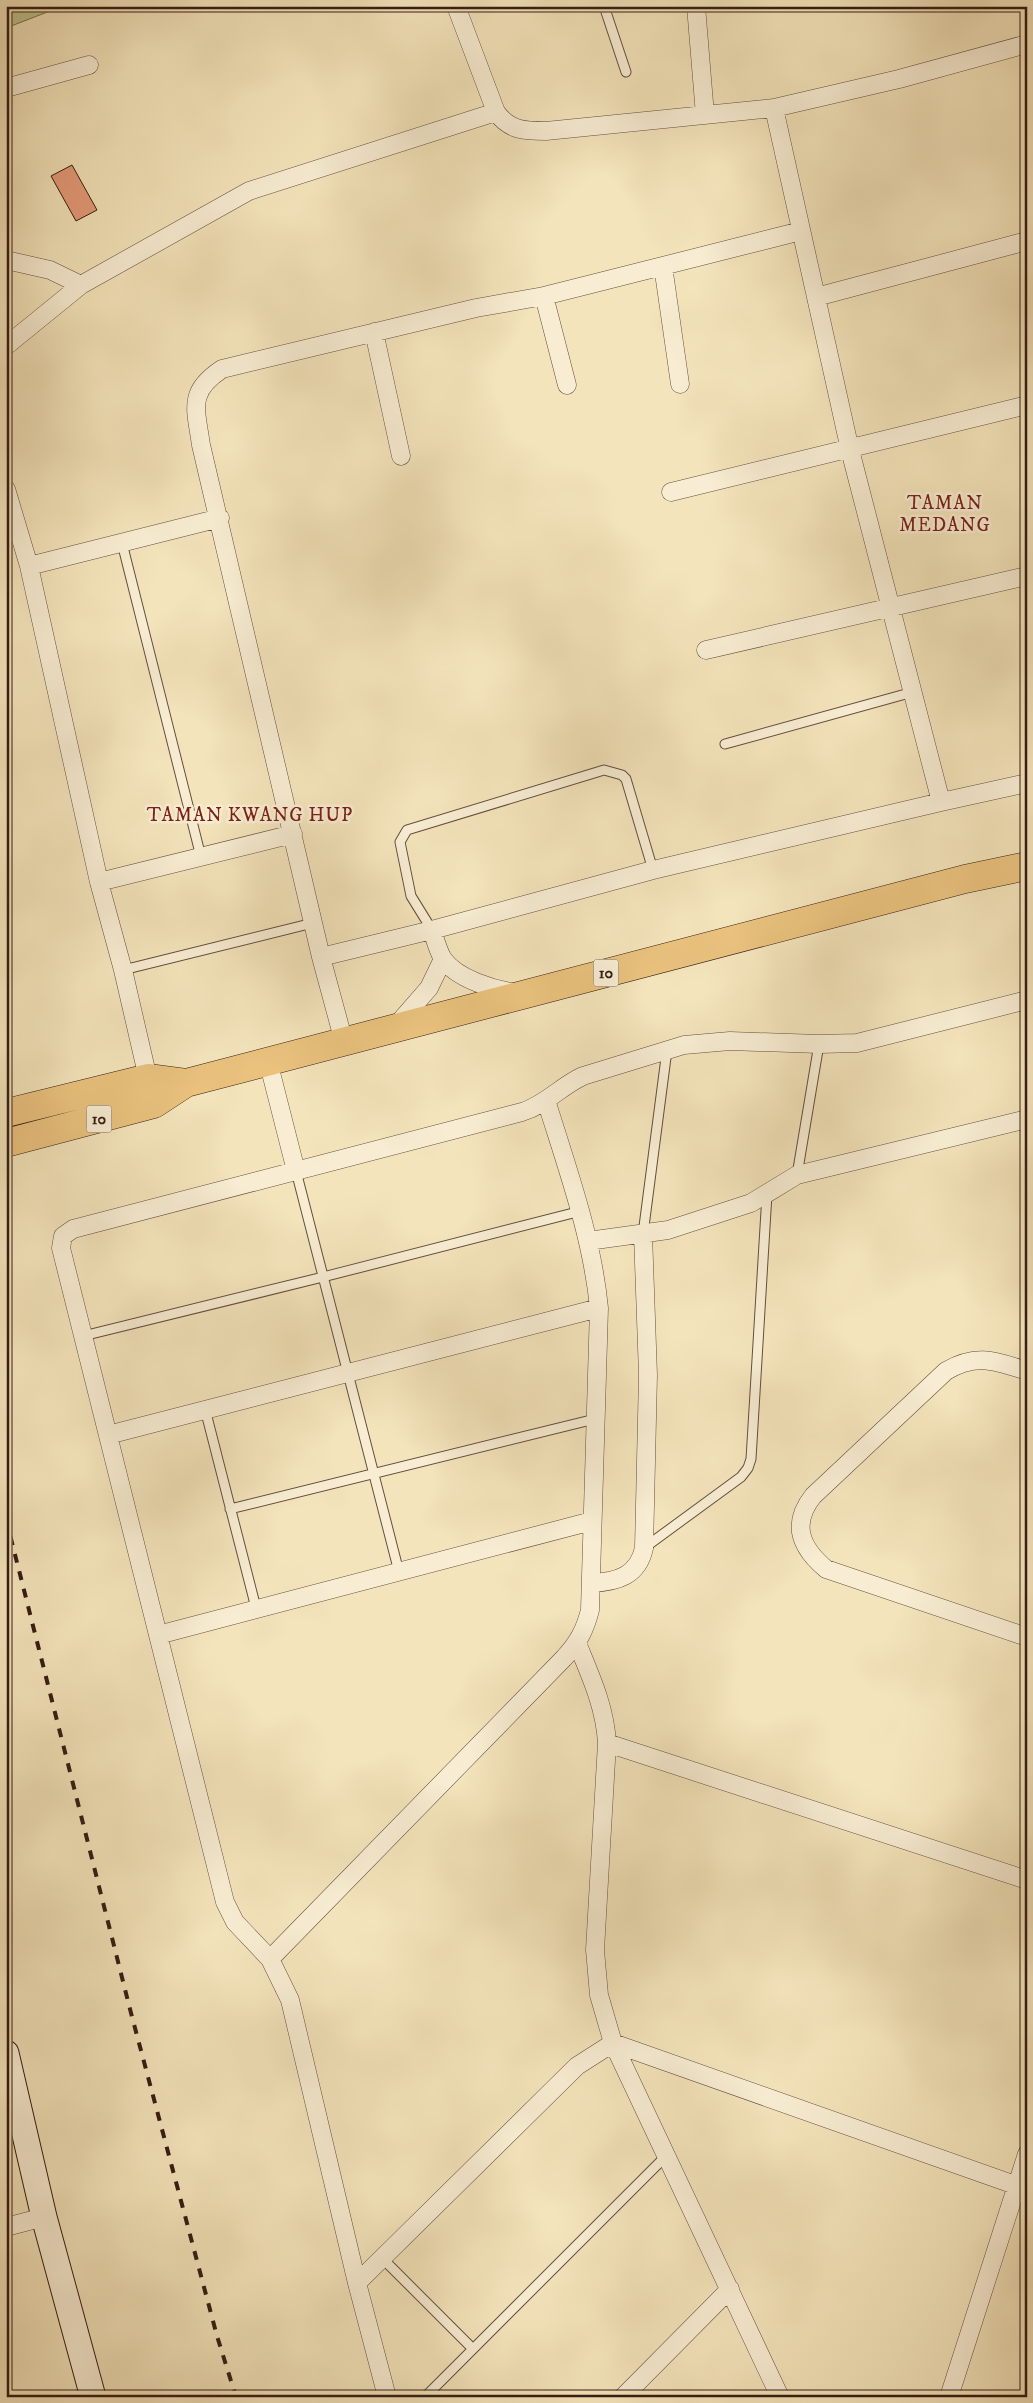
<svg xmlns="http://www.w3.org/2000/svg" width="1033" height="2403" viewBox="0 0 1033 2403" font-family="'IM FELL DW Pica',serif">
	<rect width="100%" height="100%" fill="#f4e4bb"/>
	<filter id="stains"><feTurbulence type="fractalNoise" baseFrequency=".004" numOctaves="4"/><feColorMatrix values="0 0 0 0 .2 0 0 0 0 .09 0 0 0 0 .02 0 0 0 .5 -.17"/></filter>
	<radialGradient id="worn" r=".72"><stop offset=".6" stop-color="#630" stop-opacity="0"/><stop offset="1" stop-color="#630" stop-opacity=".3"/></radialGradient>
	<path fill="#bfc38d" stroke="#7a7050" d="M 6,6 L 63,6 L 6,28 Z"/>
	<path fill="#e59b7a" stroke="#341c14" d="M 72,165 L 97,210 L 76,221 L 51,176 Z"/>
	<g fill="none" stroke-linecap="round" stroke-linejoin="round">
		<g stroke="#644e3e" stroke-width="11">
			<path id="service" d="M 604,6 L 626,72
				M 122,543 L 201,857
				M 725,744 L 913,692
				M 432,930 L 411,896 L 400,842 L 407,830 L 604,770 L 622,775 L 626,779 L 653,870
				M 123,970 L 313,923
				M 296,1171 L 399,1572
				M 797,1175 L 819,1044
				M 643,1234 L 667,1050
				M 83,1336 L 323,1277 L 581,1211
				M 205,1409 L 256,1608
				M 230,1509 L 595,1419
				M 644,1548 L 741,1477 L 748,1468 L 751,1459 L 767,1194
				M 382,2258 L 473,2349
				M 425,2397 L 667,2155"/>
		</g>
		<g stroke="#644e3e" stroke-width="19">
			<path id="minor" d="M 456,6 L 496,112 C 510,131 525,131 546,131 L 774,108 L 899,79 L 1027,44
				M 696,6 L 705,115
				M 6,88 L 89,65
				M 774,108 L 850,450 L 941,802 L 1027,783
				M 6,260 L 50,270 L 81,285
				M 663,266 L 680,384
				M 544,296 L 801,231
				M 816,297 L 1027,241
				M 374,332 L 401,456
				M 6,346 L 81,285 L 249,191 L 496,112
				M 6,489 L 29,566 L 99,882 L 123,970 L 150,1087
				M 671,492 L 1027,405
				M 29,566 L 220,518
				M 706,650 L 1027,576
				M 99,882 L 293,834
				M 432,930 C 435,939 438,951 443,959 C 457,979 494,990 517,993
				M 321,957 L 432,930 L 653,870 L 941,802
				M 395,1027 L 429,988 L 443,959
				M 344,1042 L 321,957 L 201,445 C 196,409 187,392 222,369 L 476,308 L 544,296 L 567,385
				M 268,1061 L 296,1171
				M 588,1241 L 668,1230 L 751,1203 L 797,1175 L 1027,1119
				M 1027,1371 C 995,1361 977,1353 946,1371 L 813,1496 C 791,1524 800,1547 826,1569 L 1027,1637
				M 108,1435 L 599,1308
				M 591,1583 C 617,1582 638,1576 644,1548 L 648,1375 L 643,1234
				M 158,1635 L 592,1521
				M 577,1643 C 591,1677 605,1707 607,1743 L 595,1950 L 599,1995 L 613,2043 L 780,2397
				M 607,1743 L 1027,1880
				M 270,1959 L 564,1658 C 578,1643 585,1630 590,1610 L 599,1308 C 592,1236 567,1168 546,1100
				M 6,2227 L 44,2217
				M 357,2283 L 577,2066 L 613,2043 L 1018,2186
				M 387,2397 L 357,2283 L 290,2000 L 270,1959 L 235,1922 L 225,1902 L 61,1248 L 63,1236 L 73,1229 L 522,1112 C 545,1105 561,1086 583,1076 L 684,1045 L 730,1041 L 819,1044 L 857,1043 L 1027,1000
				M 623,2397 L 730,2289
				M 949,2397 L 1027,2154"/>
		</g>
		<g stroke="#341c14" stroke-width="27">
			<path id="secondary" d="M 6,2053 L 44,2217 L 93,2397"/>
		</g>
		<g stroke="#341c14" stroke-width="29">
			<path id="primary" d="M 6,1113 L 148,1078 L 186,1083
				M 6,1143 L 154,1104 L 186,1083 L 965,879 L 1027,866"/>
		</g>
		<use href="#service" stroke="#f8edd3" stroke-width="9"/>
		<use href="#minor" stroke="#f8edd3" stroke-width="18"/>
		<use href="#secondary" stroke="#f8edd3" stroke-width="25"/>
		<use href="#primary" stroke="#eac27e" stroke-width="28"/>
		<path stroke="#341c14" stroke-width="4" stroke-dasharray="9 9" stroke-linecap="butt" d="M 6,1519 L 131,2013 L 217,2336 L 236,2397"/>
	</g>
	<g text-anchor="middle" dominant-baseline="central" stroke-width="5" stroke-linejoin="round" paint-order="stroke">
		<g fill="#f8edd3" stroke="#6f5b4d" stroke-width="1">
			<rect x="593.5" y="959.5" width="25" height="27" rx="4"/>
			<rect x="86.5" y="1105.5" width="25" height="27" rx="4"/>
		</g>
		<g font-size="16" font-weight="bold" fill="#341c14">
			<text x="606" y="973">10</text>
			<text x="99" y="1119">10</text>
		</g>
		<g font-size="19" letter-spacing="1" fill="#7a1f14" stroke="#f8edd3">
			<text x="945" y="503">TAMAN<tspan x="945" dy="22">MEDANG</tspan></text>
			<text x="250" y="815">TAMAN KWANG HUP</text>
		</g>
	</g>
	<rect width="1033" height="2403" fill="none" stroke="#f4e4bb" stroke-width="25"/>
	<rect x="8" y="8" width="1018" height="2388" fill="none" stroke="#341c14" stroke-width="2.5"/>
	<rect x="12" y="12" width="1008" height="2378" fill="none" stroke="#341c14"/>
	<rect width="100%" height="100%" filter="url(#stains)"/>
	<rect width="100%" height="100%" fill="url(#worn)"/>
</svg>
